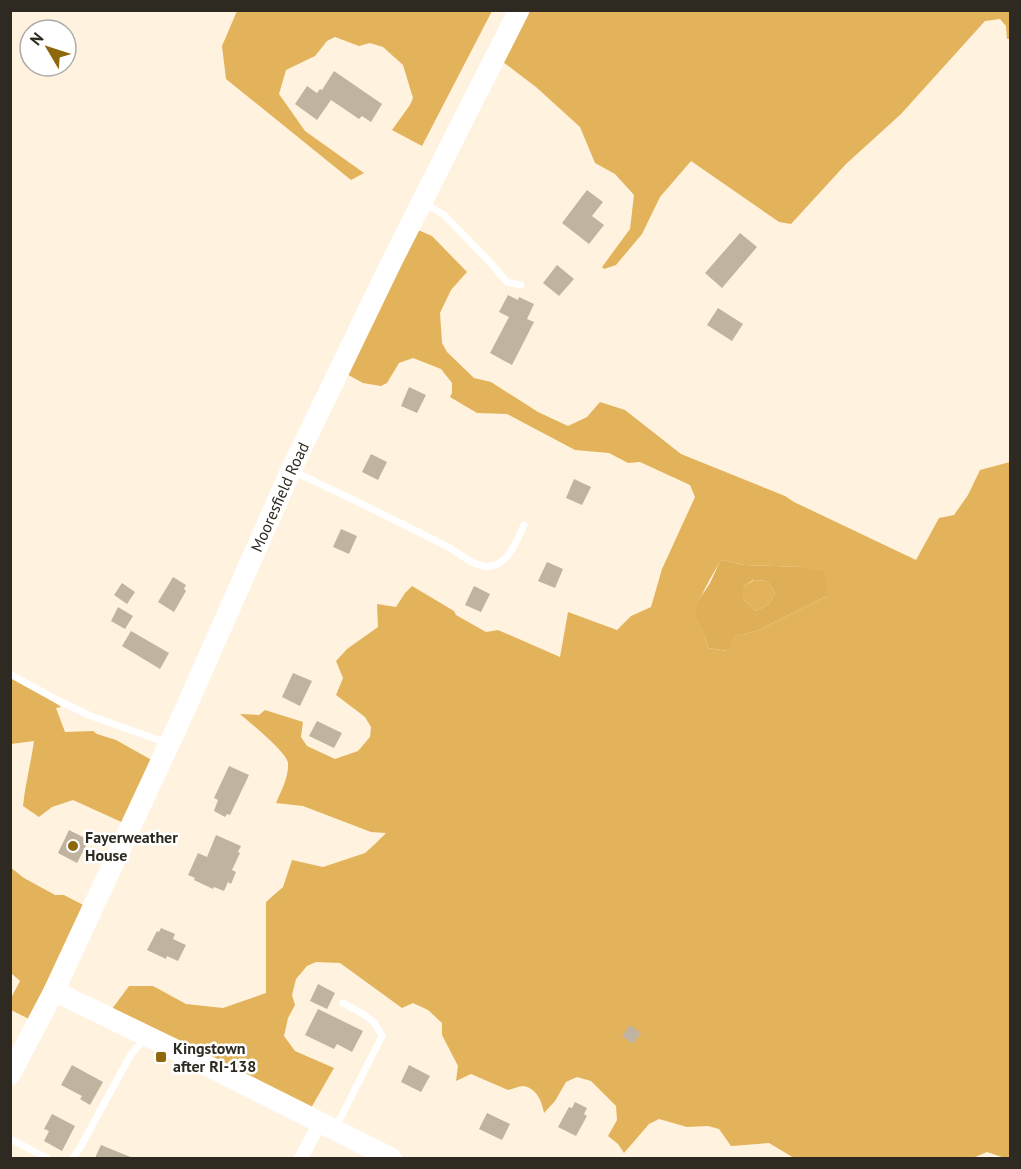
<svg xmlns="http://www.w3.org/2000/svg" width="1021" height="1169" viewBox="0 0 1021 1169" font-family="'PT Sans',sans-serif">
	<rect width="100%" height="100%" fill="#fff2de"/>
	<path fill="#e3b35b" fill-rule="evenodd" d="M 237,11 L 237,10 L 492,11 L 422,146 L 392,130 L 410,105 L 413,98 L 403,65 L 383,47 L 370,43 L 359,46 L 335,37 L 327,41 L 315,56 L 286,70 L 279,94 L 305,131 L 364,173 L 351,180 L 226,79 L 222,46 Z
		M 517,11 L 1010,11 L 1010,39 L 1007,39 L 1006,26 L 1000,19 L 985,21 L 901,114 L 846,164 L 791,224 L 779,222 L 691,161 L 660,197 L 642,234 L 616,265 L 604,269 L 602,267 L 630,229 L 634,195 L 615,174 L 595,163 L 580,127 L 536,87 L 495,56 Z
		M 409,226 L 432,236 L 467,272 L 451,290 L 440,313 L 442,343 L 447,352 L 474,378 L 491,382 L 538,412 L 568,426 L 587,417 L 600,402 L 625,410 L 681,454 L 785,496 L 794,502 L 916,560 L 939,518 L 954,515 L 968,495 L 980,470 L 1010,462 L 1010,1158 L 1005,1158 L 987,1152 L 973,1158 L 794,1158 L 769,1143 L 731,1146 L 719,1129 L 708,1126 L 687,1127 L 659,1119 L 649,1124 L 624,1153 L 618,1144 L 608,1136 L 617,1120 L 616,1106 L 591,1081 L 577,1077 L 566,1082 L 555,1101 L 544,1113 C 542,1102 537,1088 523,1086 C 519,1086 513,1089 508,1090 L 471,1074 L 456,1081 L 458,1066 L 442,1035 L 442,1023 L 428,1010 L 413,1003 L 402,1008 L 340,963 L 316,962 L 307,966 L 296,979 L 292,995 L 295,1005 L 288,1018 L 284,1036 L 295,1051 L 334,1068 L 311,1108 L 106,1017 L 129,986 L 153,986 L 186,1004 L 223,1008 L 266,993 L 266,902 L 283,887 L 292,860 L 323,867 L 365,853 L 374,845 L 386,833 L 371,832 L 303,806 L 276,803 C 281,791 289,777 288,763 C 287,752 250,723 240,714 L 259,715 L 265,710 L 303,722 L 301,737 L 307,746 L 335,759 L 358,751 L 370,737 L 371,727 L 365,717 L 336,695 L 343,678 L 336,661 L 347,649 L 378,627 L 377,604 L 396,607 L 405,593 L 412,586 L 454,611 L 456,615 L 486,632 L 498,630 L 560,657 L 568,612 L 617,630 L 631,616 L 651,607 L 662,569 L 695,497 L 690,485 L 640,462 L 628,463 L 609,453 L 575,450 L 507,414 L 477,413 L 450,397 L 452,393 L 452,383 L 441,369 L 413,358 L 399,363 L 387,383 L 381,386 L 363,383 L 341,371 ZM 721,560 L 745,565 L 801,567 L 827,596 L 757,631 L 733,636 L 727,651 L 708,648 C 706,637 700,627 696,616 C 693,606 715,571 721,560 Z
		M 754,580 L 767,581 L 775,593 L 769,604 L 756,611 L 743,599 L 743,587 Z
		M 13,676 L 28,681 L 61,707 L 56,708 L 65,732 L 93,731 L 97,734 L 116,740 L 157,763 L 128,825 L 73,800 L 52,807 L 39,817 L 23,806 C 25,785 31,763 34,741 L 11,744 L 10,679 Z
		M 10,867 L 24,878 L 55,895 L 64,895 L 89,908 L 33,1021 L 11,1010 L 11,998 L 20,981 L 11,973 Z"/>
	<path fill="#dfaf58" fill-rule="evenodd" d="M 721,560 L 745,565 L 801,567 L 825,572 L 827,596 L 757,631 L 734,636 L 728,651 L 708,648 L 706,640 L 695,615 C 695,602 704,593 710,583 C 714,575 717,567 721,560 ZM 753,580 L 767,581 L 775,593 L 769,604 L 756,611 L 743,599 L 743,587 Z"/>
	<path fill="#c0b4a1" d="M 334,71 L 382,104 L 371,122 L 362,116 L 359,119 L 331,100 L 317,120 L 295,104 L 307,86 L 317,93 L 320,89 L 322,90 Z
		M 587,190 L 603,202 L 592,216 L 604,225 L 589,244 L 562,223 Z
		M 740,233 L 757,247 L 722,288 L 705,273 Z
		M 557,265 L 574,279 L 559,296 L 543,283 Z
		M 508,295 L 518,300 L 519,297 L 534,304 L 527,319 L 534,322 L 512,365 L 490,353 L 509,317 L 499,312 Z
		M 718,308 L 743,324 L 732,341 L 707,325 Z
		M 409,387 L 426,395 L 417,413 L 401,406 Z
		M 371,454 L 387,462 L 378,480 L 362,472 Z
		M 574,479 L 591,487 L 582,505 L 566,498 Z
		M 341,529 L 357,536 L 349,554 L 333,547 Z
		M 547,562 L 563,569 L 555,588 L 538,581 Z
		M 173,577 L 186,585 L 184,589 L 186,591 L 174,612 L 158,602 Z
		M 122,583 L 135,592 L 127,604 L 114,595 Z
		M 474,586 L 490,594 L 481,612 L 465,605 Z
		M 118,607 L 133,616 L 125,629 L 111,621 Z
		M 131,631 L 169,653 L 160,669 L 122,646 Z
		M 293,673 L 312,681 L 300,706 L 282,697 Z
		M 317,721 L 342,733 L 334,748 L 309,736 Z
		M 229,766 L 249,775 L 230,815 L 227,814 L 225,817 L 214,811 L 218,800 L 214,798 Z
		M 69,830 L 89,840 L 77,863 L 58,853 Z
		M 216,835 L 241,846 L 238,852 L 240,853 L 232,870 L 236,872 L 231,884 L 228,882 L 224,891 L 214,887 L 213,889 L 194,880 L 195,878 L 188,875 L 198,853 L 207,857 Z
		M 161,928 L 175,934 L 173,939 L 186,945 L 178,961 L 167,956 L 166,959 L 147,950 L 157,931 L 159,932 Z
		M 318,984 L 335,993 L 327,1009 L 310,1001 Z
		M 318,1009 L 363,1031 L 352,1052 L 337,1044 L 334,1049 L 305,1035 Z
		M 630,1025 L 641,1033 L 633,1044 L 622,1036 Z
		M 72,1065 L 103,1082 L 90,1105 L 80,1099 L 82,1096 L 61,1085 Z
		M 409,1065 L 430,1076 L 421,1092 L 401,1082 Z
		M 575,1102 L 587,1108 L 584,1114 L 587,1116 L 576,1136 L 558,1127 L 569,1107 L 572,1108 Z
		M 487,1113 L 510,1124 L 502,1140 L 479,1129 Z
		M 52,1114 L 75,1126 L 62,1151 L 44,1141 L 49,1131 L 44,1129 Z
		M 101,1145 L 133,1158 L 95,1158 Z"/>
	<g fill="none" stroke-linecap="round" stroke-linejoin="round">
		<path stroke="#fff" stroke-width="7" d="M 424,203 L 444,215 L 488,260 L 507,282 L 521,285
			M 293,471 C 345,496 398,521 450,548 C 462,555 477,569 491,566 C 509,564 518,538 524,525
			M 10,674 L 57,700 L 91,716 L 167,743
			M 336,1127 L 382,1036 L 374,1022 L 363,1014 L 343,1003
			M 10,1139 L 47,1158
			M 73,1158 L 81,1146 L 131,1054 L 146,1038"/>
		<path stroke="#fff" stroke-width="14" d="M 301,1158 L 320,1122"/>
		<g stroke="#fff" stroke-width="21">
			<path d="M 54,991 L 188,1056 L 391,1158"/>
			<path id="s1" d="M 10,1075 L 54,991 L 184,712 L 291,470 L 391,263 L 519,10"/>
		</g>
	</g>
	<g fill="#8f670d" stroke="#fff" stroke-width="2">
		<circle cx="73" cy="846" r="6"/>
		<rect x="155" y="1051" width="12" height="12" rx="3"/>
	</g>
	<g text-anchor="middle" dominant-baseline="central" stroke-width="5" stroke-linejoin="round" paint-order="stroke">
		<g font-size="16" fill="#2e2a22" stroke="#fff">
			<text stroke="none"><textPath href="#s1" startOffset="638">Mooresfield Road</textPath></text>
		</g>
		<g font-size="16" font-weight="bold" fill="#2e2a22" stroke="#fff" text-anchor="start">
			<text x="85" y="837">Fayerweather<tspan x="85" dy="18">House</tspan></text>
			<text x="173" y="1048">Kingstown<tspan x="173" dy="18">after RI-138</tspan></text>
		</g>
	</g>
	<rect width="1021" height="1169" fill="none" stroke="#2e2a22" stroke-width="24"/>
	<g transform="translate(48 48) rotate(309)"><circle r="28" fill="#ffffff" stroke="#abaaa7" stroke-width="1.5"/>
	<path d="M0-4.5L10 22L0 15L-10 22Z" fill="#8f670d"/>
	<text y="-9" font-size="16" font-weight="bold" text-anchor="middle" fill="#2e2a22">N</text>
	</g>
</svg>
